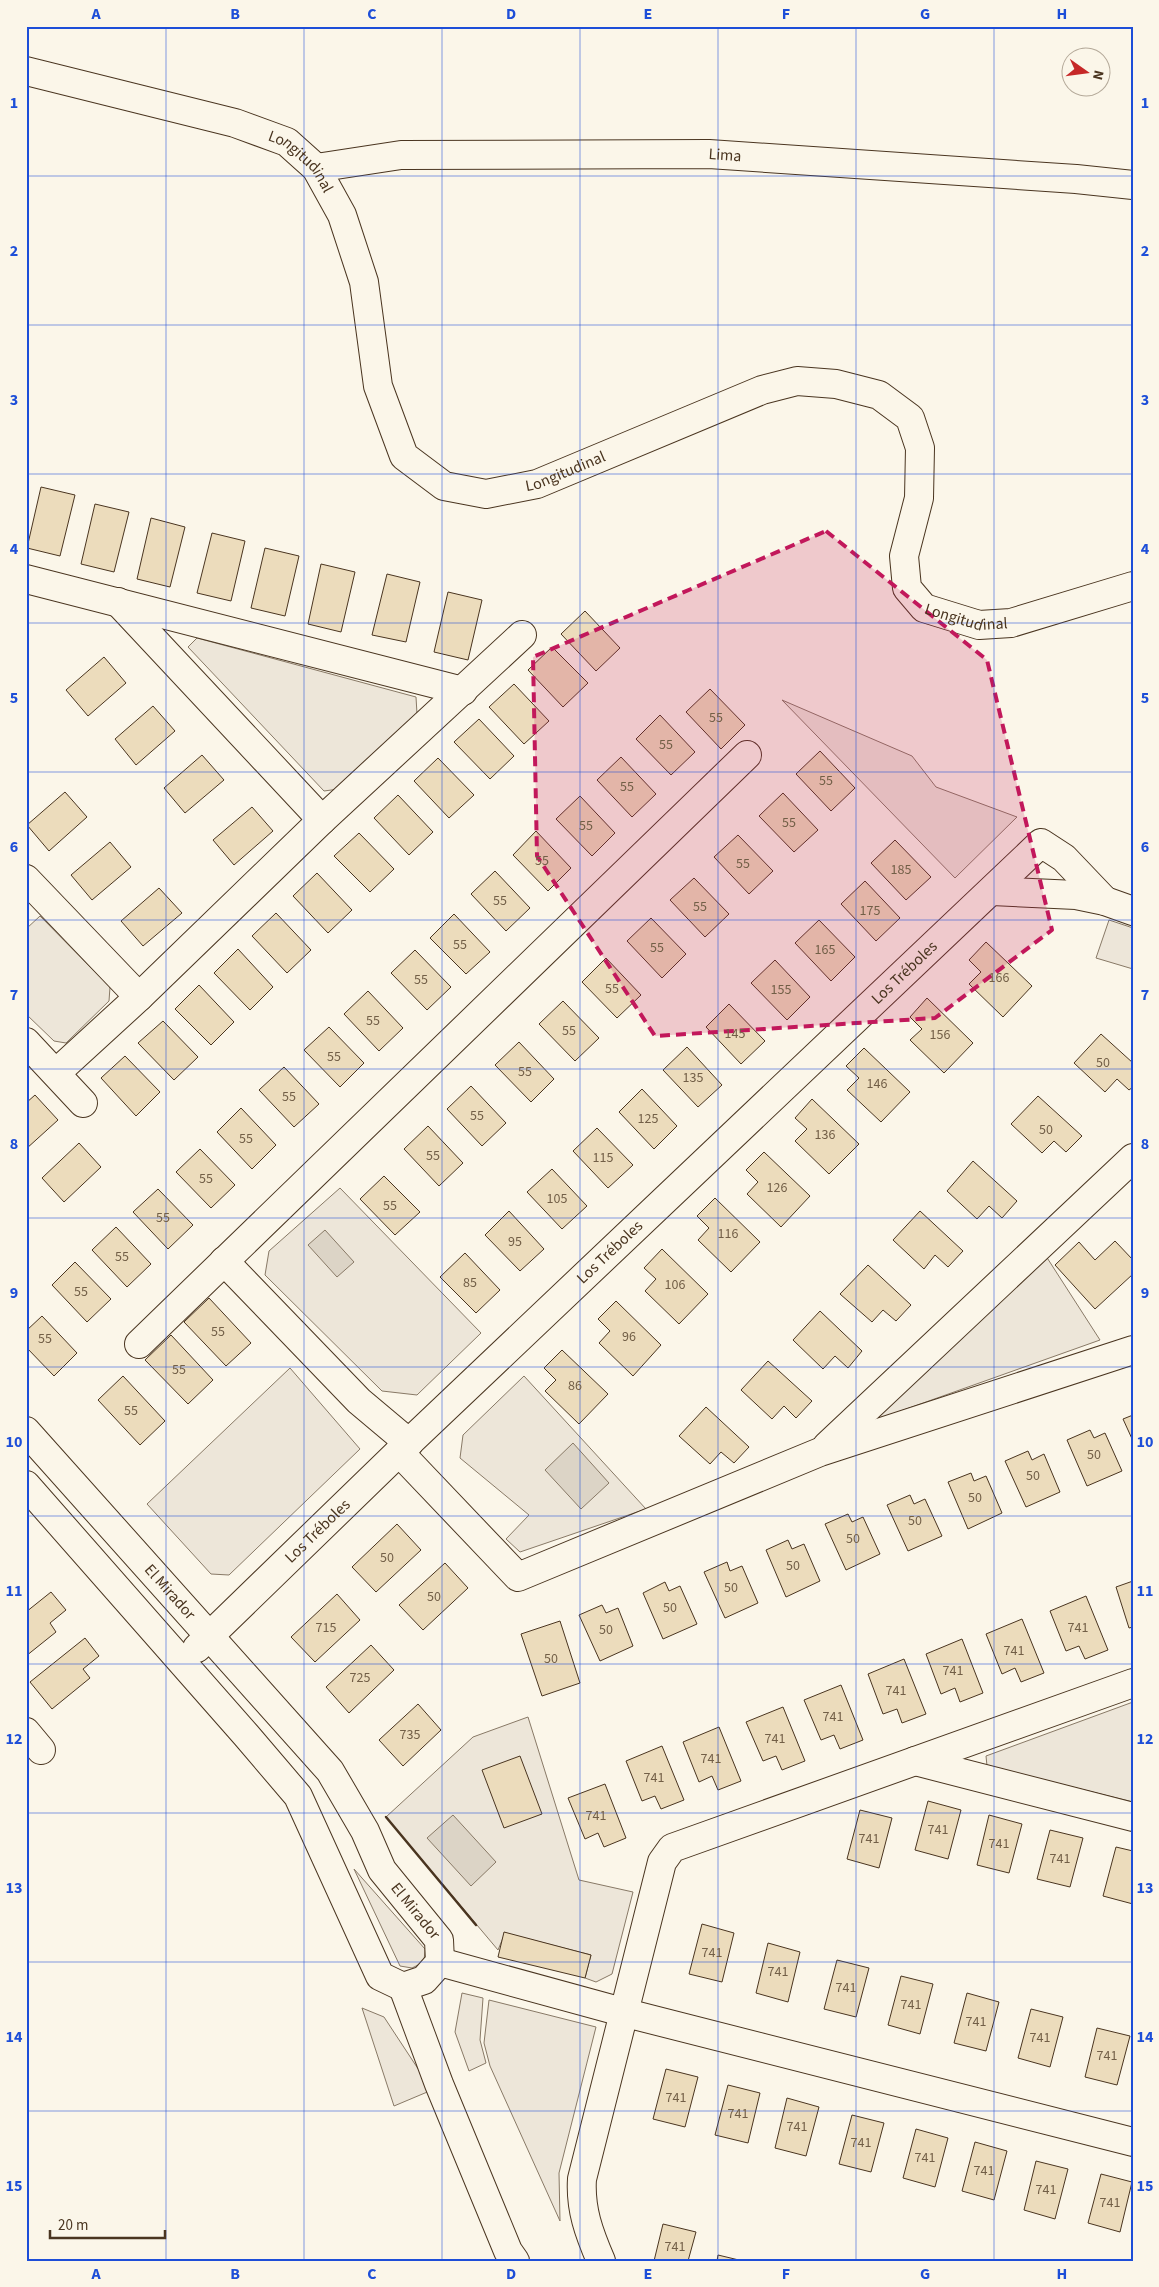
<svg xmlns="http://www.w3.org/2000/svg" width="1159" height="2287" viewBox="0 0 1159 2287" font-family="'Source Sans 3',sans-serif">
	<rect width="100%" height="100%" fill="#fbf6e9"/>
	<path fill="#ede6d9" stroke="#887966" d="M 197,638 L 416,697 L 417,714 L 339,789 L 324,791 L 188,647 Z
		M 782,700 L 912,756 L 936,787 L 1017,817 L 955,878 Z
		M 40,916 L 110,987 L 109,1001 L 66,1043 L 54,1041 L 26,1014 L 26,929 Z
		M 1109,920 L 1133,928 L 1133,969 L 1096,958 Z
		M 340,1188 L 481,1333 L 417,1395 L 382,1391 L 265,1275 L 269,1251 Z
		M 1044,1253 L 1100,1340 L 867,1423 Z
		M 290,1368 L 360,1449 L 229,1575 L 211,1574 L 147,1504 Z
		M 524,1376 L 646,1509 L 520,1552 L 506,1539 L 529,1515 L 460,1458 L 463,1435 Z
		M 1133,1702 L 1133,1802 L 987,1766 L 986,1756 Z
		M 528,1717 L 579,1880 L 633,1892 L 612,1974 L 596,1982 L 585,1978 L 591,1955 L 505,1933 L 498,1950 L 386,1817 L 473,1737 Z
		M 354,1869 L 425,1949 L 424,1962 L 412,1968 L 400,1966 Z
		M 462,1993 L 483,1998 L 480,2040 L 486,2063 L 469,2071 L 455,2032 Z
		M 489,2000 L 596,2027 L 559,2173 L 560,2221 L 490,2066 L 484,2043 Z
		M 362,2008 L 384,2017 L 432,2090 L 394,2106 Z"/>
	<path fill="#dcd4c6" stroke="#887966" d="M 325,1230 L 354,1262 L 337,1277 L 308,1245 Z
		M 573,1443 L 609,1483 L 581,1509 L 545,1470 Z
		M 453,1815 L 496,1862 L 471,1886 L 427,1838 Z"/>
	<path fill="#ecdcbc" stroke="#4a3520" d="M 41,487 L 75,495 L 60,556 L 27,548 Z
		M 95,504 L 129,512 L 114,572 L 81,564 Z
		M 151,518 L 185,527 L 170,587 L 137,579 Z
		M 212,533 L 245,541 L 231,601 L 197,593 Z
		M 265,548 L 299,556 L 285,616 L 251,608 Z
		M 321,564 L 355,572 L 341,632 L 308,624 Z
		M 387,574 L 420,582 L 406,642 L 372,635 Z
		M 448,592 L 482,600 L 468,660 L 434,652 Z
		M 585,611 L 620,648 L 596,671 L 561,634 Z
		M 552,647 L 588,683 L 563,707 L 528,670 Z
		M 104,657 L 126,683 L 88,716 L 66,690 Z
		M 514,684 L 549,721 L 524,744 L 489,707 Z
		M 710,689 L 745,725 L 721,749 L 686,712 Z
		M 153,706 L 175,731 L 136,765 L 115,739 Z
		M 660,715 L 695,752 L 671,775 L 636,739 Z
		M 479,719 L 514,756 L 490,779 L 454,742 Z
		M 820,751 L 855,788 L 831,811 L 796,774 Z
		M 202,755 L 224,780 L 185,813 L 164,788 Z
		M 621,757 L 656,794 L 632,817 L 597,780 Z
		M 438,758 L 474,795 L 449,818 L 414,781 Z
		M 65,792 L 87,817 L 49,851 L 27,825 Z
		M 783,793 L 818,830 L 794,852 L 759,816 Z
		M 398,795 L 433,832 L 409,855 L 374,818 Z
		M 580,796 L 615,833 L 592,856 L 556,819 Z
		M 252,807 L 273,831 L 234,865 L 213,840 Z
		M 536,831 L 571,868 L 548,891 L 513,855 Z
		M 359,833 L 394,869 L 370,892 L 334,856 Z
		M 738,835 L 773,871 L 749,894 L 714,857 Z
		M 895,840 L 931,877 L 906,900 L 871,863 Z
		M 110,842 L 131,867 L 92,900 L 71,875 Z
		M 495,871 L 530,908 L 506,931 L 471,894 Z
		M 317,873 L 352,910 L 328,933 L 293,896 Z
		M 694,878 L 729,914 L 705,937 L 670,900 Z
		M 865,881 L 900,918 L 876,941 L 841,904 Z
		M 159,888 L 182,913 L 143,946 L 121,921 Z
		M 276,913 L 311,950 L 287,973 L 252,936 Z
		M 454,914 L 490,952 L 466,974 L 430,938 Z
		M 651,918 L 686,954 L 662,978 L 627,941 Z
		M 819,920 L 855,957 L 831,981 L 795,943 Z
		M 986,942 L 1032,986 L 1003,1017 L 969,984 L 981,972 L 969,960 Z
		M 238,949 L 273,987 L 250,1010 L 214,973 Z
		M 415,950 L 451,987 L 427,1010 L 391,973 Z
		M 606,958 L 641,995 L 617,1018 L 582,982 Z
		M 775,960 L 810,997 L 787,1020 L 751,983 Z
		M 199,985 L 234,1022 L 211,1045 L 175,1009 Z
		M 368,991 L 403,1028 L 379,1051 L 344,1014 Z
		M 927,998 L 973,1043 L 944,1073 L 910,1040 L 922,1029 L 910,1017 Z
		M 563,1001 L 599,1038 L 575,1061 L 539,1024 Z
		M 729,1004 L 765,1041 L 741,1064 L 706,1027 Z
		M 163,1021 L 198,1057 L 174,1080 L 138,1043 Z
		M 329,1027 L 364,1063 L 340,1087 L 304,1050 Z
		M 1101,1034 L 1133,1063 L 1133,1087 L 1129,1090 L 1117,1079 L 1105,1092 L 1074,1063 Z
		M 519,1042 L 554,1079 L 531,1102 L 495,1065 Z
		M 687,1047 L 722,1085 L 698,1107 L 663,1070 Z
		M 864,1048 L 910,1092 L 881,1122 L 847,1090 L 859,1078 L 846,1066 Z
		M 125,1056 L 160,1092 L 136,1116 L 101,1078 Z
		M 284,1067 L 319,1104 L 294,1127 L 259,1090 Z
		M 471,1086 L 506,1123 L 482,1146 L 447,1109 Z
		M 642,1089 L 677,1126 L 654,1149 L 619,1112 Z
		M 35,1095 L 58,1120 L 26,1149 L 26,1103 Z
		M 1038,1096 L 1082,1136 L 1066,1152 L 1054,1141 L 1042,1153 L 1011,1124 Z
		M 812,1099 L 859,1144 L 829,1174 L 795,1141 L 807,1129 L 795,1118 Z
		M 241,1108 L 276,1145 L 252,1169 L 217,1132 Z
		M 428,1126 L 463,1163 L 439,1186 L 404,1149 Z
		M 597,1128 L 633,1165 L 608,1188 L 573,1151 Z
		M 79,1143 L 101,1167 L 64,1202 L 42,1178 Z
		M 200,1149 L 235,1185 L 211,1208 L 176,1172 Z
		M 764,1152 L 810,1196 L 781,1227 L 747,1194 L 758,1182 L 746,1170 Z
		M 973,1161 L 1017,1201 L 1002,1218 L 989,1206 L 977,1219 L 947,1191 Z
		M 552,1169 L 587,1206 L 562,1229 L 527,1192 Z
		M 384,1176 L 420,1212 L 395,1235 L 360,1199 Z
		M 158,1189 L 193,1225 L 168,1249 L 133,1212 Z
		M 715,1198 L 760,1242 L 731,1272 L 698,1240 L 709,1228 L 697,1216 Z
		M 509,1211 L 544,1249 L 520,1271 L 485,1235 Z
		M 920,1211 L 963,1251 L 948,1267 L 935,1255 L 924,1269 L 893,1240 Z
		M 116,1227 L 151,1264 L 127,1287 L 92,1250 Z
		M 1115,1241 L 1133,1260 L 1133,1274 L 1095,1309 L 1055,1265 L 1079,1242 L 1095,1260 Z
		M 662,1249 L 708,1294 L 679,1324 L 645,1291 L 656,1279 L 644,1268 Z
		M 465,1253 L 500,1290 L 476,1313 L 440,1277 Z
		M 75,1262 L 111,1299 L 87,1322 L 52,1285 Z
		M 868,1265 L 911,1305 L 896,1321 L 883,1310 L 872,1322 L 840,1294 Z
		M 209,1298 L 251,1343 L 226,1366 L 184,1322 Z
		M 616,1301 L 661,1345 L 633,1376 L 599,1343 L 610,1331 L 598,1319 Z
		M 820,1311 L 862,1351 L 848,1368 L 835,1356 L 823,1369 L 793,1340 Z
		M 42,1316 L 77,1353 L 54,1376 L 26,1347 L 26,1331 Z
		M 171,1335 L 213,1380 L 188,1404 L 145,1360 Z
		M 562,1350 L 608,1394 L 579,1424 L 545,1391 L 556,1380 L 544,1368 Z
		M 768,1361 L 812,1401 L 796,1418 L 784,1406 L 772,1419 L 741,1390 Z
		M 123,1376 L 165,1421 L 140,1445 L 98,1400 Z
		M 706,1407 L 749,1447 L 734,1463 L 721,1452 L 710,1464 L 679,1436 Z
		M 1133,1415 L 1133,1441 L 1123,1419 Z
		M 1090,1430 L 1094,1438 L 1105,1433 L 1122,1471 L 1087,1486 L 1067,1440 Z
		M 1028,1451 L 1032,1460 L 1044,1454 L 1060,1492 L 1026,1507 L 1005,1461 Z
		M 971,1473 L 974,1481 L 986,1476 L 1002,1513 L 968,1529 L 948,1482 Z
		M 910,1495 L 914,1504 L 925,1499 L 942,1536 L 908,1551 L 887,1505 Z
		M 848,1514 L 852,1522 L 863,1517 L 880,1554 L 846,1570 L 825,1524 Z
		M 397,1524 L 421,1550 L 376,1592 L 352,1567 Z
		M 788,1540 L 792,1549 L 804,1544 L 820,1581 L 786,1597 L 766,1550 Z
		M 727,1562 L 730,1571 L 742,1566 L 758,1603 L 725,1618 L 704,1572 Z
		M 445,1563 L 468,1588 L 423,1630 L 399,1605 Z
		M 1133,1581 L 1133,1627 L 1129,1628 L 1116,1587 Z
		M 665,1582 L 669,1591 L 680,1586 L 697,1624 L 663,1639 L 643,1593 Z
		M 51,1592 L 66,1610 L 50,1623 L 56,1632 L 26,1656 L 26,1612 Z
		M 337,1594 L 360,1620 L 315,1662 L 291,1637 Z
		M 1086,1596 L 1108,1650 L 1085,1659 L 1079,1646 L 1066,1651 L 1050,1611 Z
		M 602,1605 L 606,1613 L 618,1608 L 633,1646 L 600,1661 L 579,1615 Z
		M 1022,1619 L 1044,1673 L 1021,1682 L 1015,1668 L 1002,1674 L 986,1634 Z
		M 560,1621 L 580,1683 L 542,1696 L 521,1634 Z
		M 85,1638 L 99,1656 L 83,1669 L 90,1678 L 52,1709 L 30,1682 Z
		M 962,1639 L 983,1693 L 960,1702 L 955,1688 L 941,1694 L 926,1654 Z
		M 371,1645 L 394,1670 L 349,1713 L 326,1687 Z
		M 904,1659 L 926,1714 L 902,1723 L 897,1709 L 883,1714 L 868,1674 Z
		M 841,1685 L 863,1740 L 840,1749 L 834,1735 L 821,1740 L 804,1700 Z
		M 418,1704 L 441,1730 L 403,1766 L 379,1740 Z
		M 783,1707 L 805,1761 L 782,1770 L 776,1756 L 763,1761 L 746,1722 Z
		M 719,1727 L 741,1781 L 718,1790 L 712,1776 L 699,1782 L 683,1742 Z
		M 662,1746 L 684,1800 L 661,1809 L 655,1796 L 642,1801 L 626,1761 Z
		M 520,1756 L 542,1814 L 504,1828 L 482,1770 Z
		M 605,1784 L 626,1838 L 604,1847 L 598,1833 L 585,1839 L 568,1798 Z
		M 928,1801 L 961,1810 L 948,1859 L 915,1850 Z
		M 860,1810 L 892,1818 L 879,1868 L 847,1859 Z
		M 989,1815 L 1022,1824 L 1009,1873 L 977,1865 Z
		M 1050,1830 L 1083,1838 L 1070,1887 L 1037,1879 Z
		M 1116,1847 L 1133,1851 L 1133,1904 L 1103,1896 Z
		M 702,1924 L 734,1933 L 722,1982 L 689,1974 Z
		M 504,1932 L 591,1955 L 585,1978 L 498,1957 Z
		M 768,1943 L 800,1952 L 788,2002 L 756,1993 Z
		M 837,1960 L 869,1968 L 856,2017 L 824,2009 Z
		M 901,1976 L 933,1984 L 920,2034 L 888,2025 Z
		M 967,1993 L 999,2002 L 986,2051 L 954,2043 Z
		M 1031,2009 L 1063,2017 L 1050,2067 L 1018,2058 Z
		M 1097,2028 L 1130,2036 L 1117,2085 L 1085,2077 Z
		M 666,2069 L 698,2077 L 685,2127 L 653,2119 Z
		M 728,2085 L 760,2093 L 748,2143 L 715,2135 Z
		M 787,2098 L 819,2107 L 806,2156 L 775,2148 Z
		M 852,2115 L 884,2123 L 871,2172 L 839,2164 Z
		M 916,2129 L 948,2138 L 935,2187 L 903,2178 Z
		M 975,2142 L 1007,2151 L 994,2200 L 962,2191 Z
		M 1036,2161 L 1068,2169 L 1055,2219 L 1024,2210 Z
		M 1101,2174 L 1132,2182 L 1120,2232 L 1088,2223 Z
		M 663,2224 L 696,2232 L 688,2261 L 654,2261 Z
		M 718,2255 L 743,2261 L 717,2261 Z"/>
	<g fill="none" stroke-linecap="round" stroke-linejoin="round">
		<g stroke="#4a3520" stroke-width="30">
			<g id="minor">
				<path id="s1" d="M 26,71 L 235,123 L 287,142 L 316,168 L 342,215 L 364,282 L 378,386 L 404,456 L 444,486 L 486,494 L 537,484 L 762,390 L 797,381 L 836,384 L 879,395 L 910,418 L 920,448 L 919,498 L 904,556 L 907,588 L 924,608 L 979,625 L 1011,623 L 1133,586"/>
				<path id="s2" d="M 316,168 L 401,155 L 709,154 L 1076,179 L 1133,185"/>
				<path d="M 26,579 L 463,691"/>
				<path d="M 118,602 L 322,820"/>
				<path d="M 26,879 L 139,997"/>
				<path d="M 992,891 L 1076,895 L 1105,901 L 1133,911"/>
				<path d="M 26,1042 L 83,1103"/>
				<path d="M 56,1073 L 139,997 L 322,820 L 522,635"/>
				<path d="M 224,1261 L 359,1401 L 409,1443"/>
				<path d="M 139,1344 L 747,755"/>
				<path id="s3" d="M 26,1431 L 330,1771 L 365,1831 L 382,1870 L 439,1940 L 440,1962 L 424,1980 L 403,1987 L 380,1976 L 298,1796 L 246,1735 L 26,1485"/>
				<path d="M 827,1446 L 1133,1158"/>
				<path d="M 399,1452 L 518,1577 L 820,1452 L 1133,1350"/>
				<path id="s4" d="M 197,1648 L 399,1452 L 1041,843 L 1064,858 L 1105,901"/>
				<path d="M 26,1732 L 41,1750"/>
				<path d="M 915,1761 L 1133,1817"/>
				<path d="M 440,1962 L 626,2013 L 1133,2142"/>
				<path d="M 403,1987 L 439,2084 L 508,2251 L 515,2261"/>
				<path d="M 601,2261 C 589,2233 580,2209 582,2179 L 662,1862 L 672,1848 L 1133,1683"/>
			</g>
		</g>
		<use href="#minor" stroke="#fbf6e9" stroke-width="28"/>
		<path stroke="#4a3520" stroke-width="2.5" d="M 386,1817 L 476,1925"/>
	</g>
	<path fill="#c2185b" fill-opacity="0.2" stroke="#c2185b" stroke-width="4" stroke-dasharray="10 6" stroke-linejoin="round" d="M 826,531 L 987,660 L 1052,930 L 935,1018 L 655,1036 L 537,856 L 533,657 Z"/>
	<path fill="none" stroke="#1d4ed8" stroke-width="1" stroke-opacity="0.55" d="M 166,26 L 166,2261M 304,26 L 304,2261M 442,26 L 442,2261M 580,26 L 580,2261M 718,26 L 718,2261M 856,26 L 856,2261M 994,26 L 994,2261M 26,176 L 1133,176M 26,325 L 1133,325M 26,474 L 1133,474M 26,623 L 1133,623M 26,772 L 1133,772M 26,920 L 1133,920M 26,1069 L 1133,1069M 26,1218 L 1133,1218M 26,1367 L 1133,1367M 26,1516 L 1133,1516M 26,1664 L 1133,1664M 26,1813 L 1133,1813M 26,1962 L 1133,1962M 26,2111 L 1133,2111"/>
	<g text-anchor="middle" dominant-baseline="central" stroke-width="4" stroke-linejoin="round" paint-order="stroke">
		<g font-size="14" fill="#725f47">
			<text x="716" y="718">55</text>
			<text x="666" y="745">55</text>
			<text x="826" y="781">55</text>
			<text x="627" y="787">55</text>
			<text x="789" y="823">55</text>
			<text x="586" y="826">55</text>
			<text x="542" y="861">55</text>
			<text x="743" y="864">55</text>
			<text x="901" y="870">185</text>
			<text x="500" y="901">55</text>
			<text x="700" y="907">55</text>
			<text x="870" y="911">175</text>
			<text x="460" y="945">55</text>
			<text x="657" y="948">55</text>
			<text x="825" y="950">165</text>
			<text x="999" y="978">166</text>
			<text x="421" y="980">55</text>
			<text x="612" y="989">55</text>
			<text x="781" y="990">155</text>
			<text x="373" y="1021">55</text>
			<text x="569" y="1031">55</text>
			<text x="735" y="1034">145</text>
			<text x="940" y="1035">156</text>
			<text x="334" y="1057">55</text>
			<text x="1103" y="1063">50</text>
			<text x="525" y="1072">55</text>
			<text x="693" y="1078">135</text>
			<text x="877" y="1084">146</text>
			<text x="289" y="1097">55</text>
			<text x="477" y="1116">55</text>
			<text x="648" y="1119">125</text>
			<text x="1046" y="1130">50</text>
			<text x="825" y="1135">136</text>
			<text x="246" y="1139">55</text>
			<text x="433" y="1156">55</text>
			<text x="603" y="1158">115</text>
			<text x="206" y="1179">55</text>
			<text x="777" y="1188">126</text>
			<text x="557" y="1199">105</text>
			<text x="390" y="1206">55</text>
			<text x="163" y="1218">55</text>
			<text x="728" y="1234">116</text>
			<text x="515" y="1242">95</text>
			<text x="122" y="1257">55</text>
			<text x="470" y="1283">85</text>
			<text x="675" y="1285">106</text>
			<text x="81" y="1292">55</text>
			<text x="218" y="1332">55</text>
			<text x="629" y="1337">96</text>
			<text x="45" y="1339">55</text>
			<text x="179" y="1370">55</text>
			<text x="575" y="1386">86</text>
			<text x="131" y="1411">55</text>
			<text x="1094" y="1455">50</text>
			<text x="1033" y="1476">50</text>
			<text x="975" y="1498">50</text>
			<text x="915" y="1521">50</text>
			<text x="853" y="1539">50</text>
			<text x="387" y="1558">50</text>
			<text x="793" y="1566">50</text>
			<text x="731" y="1588">50</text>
			<text x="434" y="1597">50</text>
			<text x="670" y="1608">50</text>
			<text x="326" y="1628">715</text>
			<text x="1078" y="1628">741</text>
			<text x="606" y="1630">50</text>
			<text x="1014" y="1651">741</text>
			<text x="551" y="1659">50</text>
			<text x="953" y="1671">741</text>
			<text x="360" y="1678">725</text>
			<text x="896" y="1691">741</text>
			<text x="833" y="1717">741</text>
			<text x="410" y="1735">735</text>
			<text x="775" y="1739">741</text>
			<text x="711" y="1759">741</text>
			<text x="654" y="1778">741</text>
			<text x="596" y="1816">741</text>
			<text x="938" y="1830">741</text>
			<text x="869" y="1839">741</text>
			<text x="999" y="1844">741</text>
			<text x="1060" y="1859">741</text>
			<text x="712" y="1953">741</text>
			<text x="778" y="1972">741</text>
			<text x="846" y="1988">741</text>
			<text x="911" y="2005">741</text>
			<text x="976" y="2022">741</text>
			<text x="1040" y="2038">741</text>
			<text x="1107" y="2056">741</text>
			<text x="676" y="2098">741</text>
			<text x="738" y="2114">741</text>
			<text x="797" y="2127">741</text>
			<text x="861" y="2143">741</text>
			<text x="925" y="2158">741</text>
			<text x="984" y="2171">741</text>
			<text x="1046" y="2190">741</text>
			<text x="1110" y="2203">741</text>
			<text x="675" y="2247">741</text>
		</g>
		<g font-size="16" fill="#4a3520" stroke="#fbf6e9">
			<text stroke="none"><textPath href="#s2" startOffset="410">Lima</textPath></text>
			<text stroke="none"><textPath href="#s1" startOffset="294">Longitudinal</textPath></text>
			<text stroke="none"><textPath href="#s1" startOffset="789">Longitudinal</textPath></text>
			<text stroke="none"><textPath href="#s1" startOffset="1404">Longitudinal</textPath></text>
			<text stroke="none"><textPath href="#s4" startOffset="978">Los Tréboles</textPath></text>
			<text stroke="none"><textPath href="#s4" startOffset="572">Los Tréboles</textPath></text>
			<text stroke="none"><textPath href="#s4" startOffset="168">Los Tréboles</textPath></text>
			<text stroke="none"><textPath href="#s3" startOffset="216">El Mirador</textPath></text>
			<text stroke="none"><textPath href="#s3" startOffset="621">El Mirador</textPath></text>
		</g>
	</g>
	<rect width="1159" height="2287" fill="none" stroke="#fbf6e9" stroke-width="55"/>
	<g transform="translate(1086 72) rotate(104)"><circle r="24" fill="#fbf6e9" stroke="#b4a999"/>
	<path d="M0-4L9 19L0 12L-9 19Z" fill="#c62828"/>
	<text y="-8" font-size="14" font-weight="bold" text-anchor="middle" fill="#4a3520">N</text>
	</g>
	<path d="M50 2230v8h115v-8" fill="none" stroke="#4a3520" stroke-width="2.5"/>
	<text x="58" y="2230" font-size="15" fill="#4a3520" stroke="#fbf6e9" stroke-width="4" paint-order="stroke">20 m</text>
	<rect x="28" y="28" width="1104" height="2232" fill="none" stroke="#1d4ed8" stroke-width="2"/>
	<g font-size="16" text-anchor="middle" font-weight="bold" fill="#1d4ed8">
		<text x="96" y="19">A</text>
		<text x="235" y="19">B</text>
		<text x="372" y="19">C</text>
		<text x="511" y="19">D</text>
		<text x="648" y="19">E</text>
		<text x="786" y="19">F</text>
		<text x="925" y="19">G</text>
		<text x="1062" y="19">H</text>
		<text x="14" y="108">1</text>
		<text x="1145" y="108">1</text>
		<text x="14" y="256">2</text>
		<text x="1145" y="256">2</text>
		<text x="14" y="405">3</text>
		<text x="1145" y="405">3</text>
		<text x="14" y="554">4</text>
		<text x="1145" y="554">4</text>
		<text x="14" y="703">5</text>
		<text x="1145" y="703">5</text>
		<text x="14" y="852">6</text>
		<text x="1145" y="852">6</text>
		<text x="14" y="1000">7</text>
		<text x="1145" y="1000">7</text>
		<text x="14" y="1149">8</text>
		<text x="1145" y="1149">8</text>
		<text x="14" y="1298">9</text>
		<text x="1145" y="1298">9</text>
		<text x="14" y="1447">10</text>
		<text x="1145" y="1447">10</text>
		<text x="14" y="1596">11</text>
		<text x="1145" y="1596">11</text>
		<text x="14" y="1744">12</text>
		<text x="1145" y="1744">12</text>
		<text x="14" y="1893">13</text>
		<text x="1145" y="1893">13</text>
		<text x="14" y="2042">14</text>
		<text x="1145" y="2042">14</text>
		<text x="14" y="2191">15</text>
		<text x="1145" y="2191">15</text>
		<text x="96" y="2279">A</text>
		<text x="235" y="2279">B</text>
		<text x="372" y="2279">C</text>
		<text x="511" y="2279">D</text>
		<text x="648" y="2279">E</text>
		<text x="786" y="2279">F</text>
		<text x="925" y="2279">G</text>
		<text x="1062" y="2279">H</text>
	</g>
</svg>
